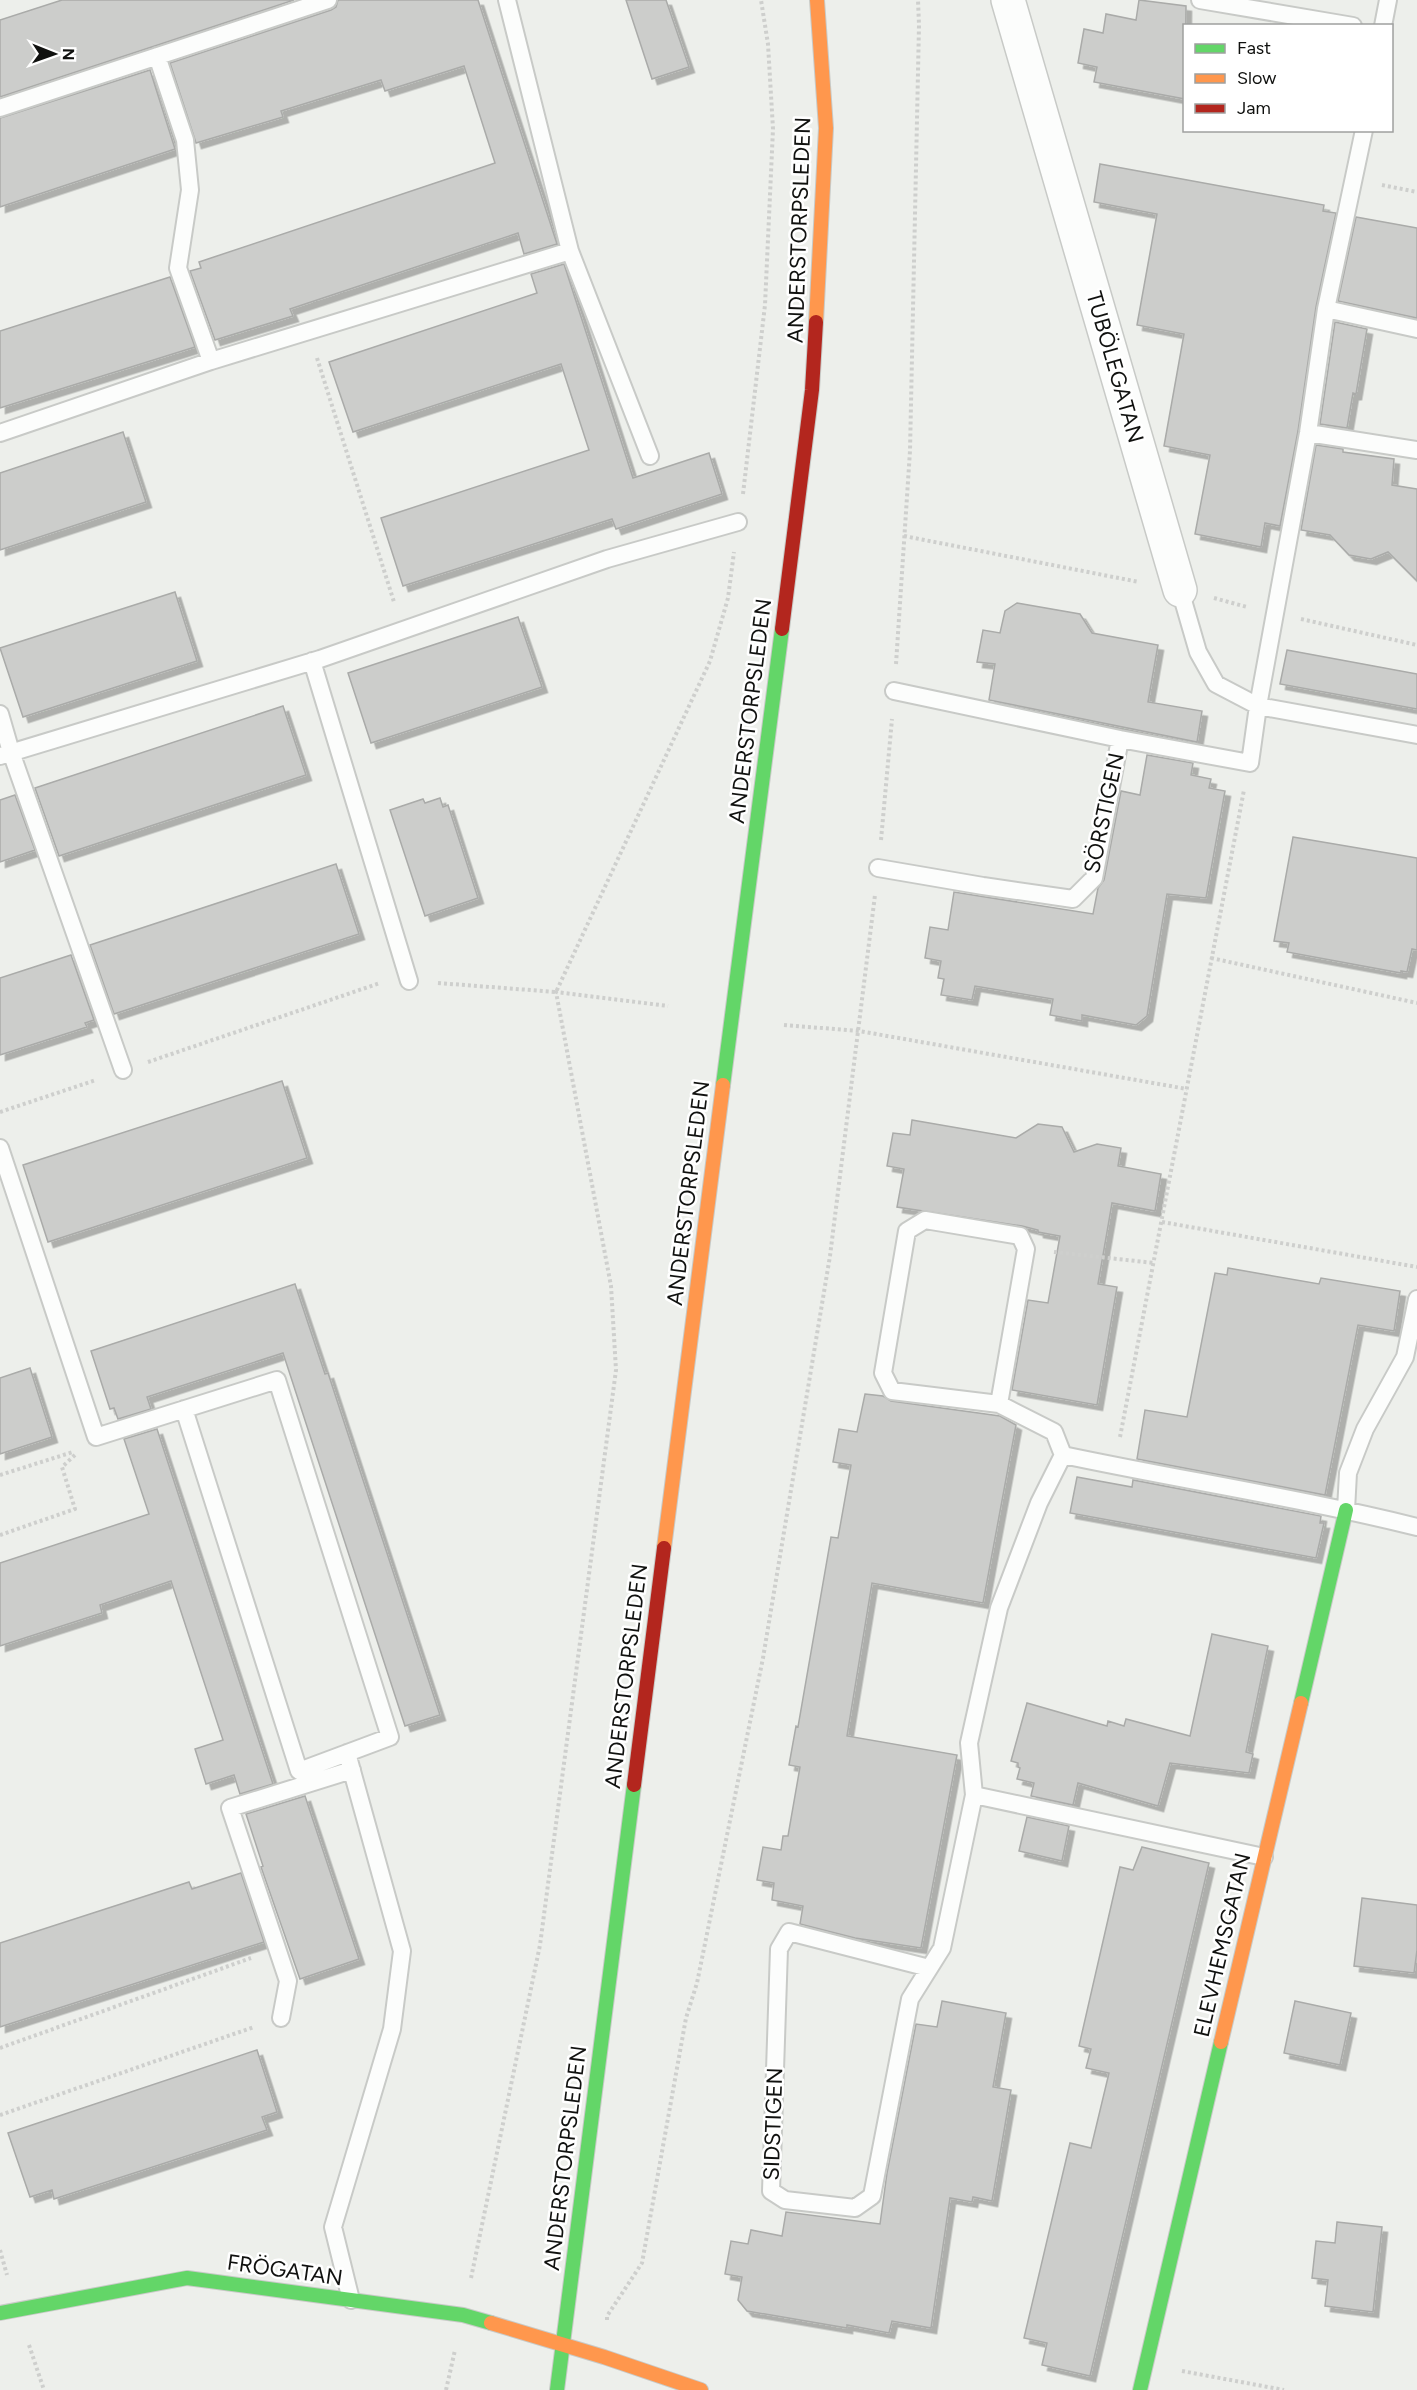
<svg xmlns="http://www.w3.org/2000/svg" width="1417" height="2390" viewBox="0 0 1417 2390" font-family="Figtree,sans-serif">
	<defs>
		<filter id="shadow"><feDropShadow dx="5.5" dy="5.5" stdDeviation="0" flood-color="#0004"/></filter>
	</defs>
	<rect width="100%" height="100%" fill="#edefeb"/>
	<path fill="#cccdcb" stroke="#aaaba9" stroke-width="1.5" filter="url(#shadow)" d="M 62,0 L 294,0 L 0,97 L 0,20 Z
		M 338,0 L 478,0 L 557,244 L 524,254 L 518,233 L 290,309 L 293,316 L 215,340 L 190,271 L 201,268 L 199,262 L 495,163 L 464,66 L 385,91 L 381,80 L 281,111 L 283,117 L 196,143 L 170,63 L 331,10 L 336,7 Z
		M 626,0 L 666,0 L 689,67 L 652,79 Z
		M 1139,0 L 1186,6 L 1185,99 L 1094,82 L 1097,67 L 1078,63 L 1084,29 L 1103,33 L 1106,14 L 1136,20 Z
		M 150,70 L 175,149 L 0,207 L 0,118 Z
		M 1100,164 L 1324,205 L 1323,211 L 1336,213 L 1316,307 L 1298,431 L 1280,526 L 1265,523 L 1261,547 L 1195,534 L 1210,455 L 1164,446 L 1184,334 L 1137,325 L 1157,214 L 1094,202 Z
		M 1356,217 L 1417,228 L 1417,318 L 1338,301 Z
		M 564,264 L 633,478 L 709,453 L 722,494 L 616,529 L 612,519 L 403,586 L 381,518 L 589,450 L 561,364 L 353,432 L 329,362 L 537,293 L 531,274 Z
		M 170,277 L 195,347 L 0,408 L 0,331 Z
		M 1335,322 L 1367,329 L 1356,394 L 1353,393 L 1347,428 L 1320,424 Z
		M 123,432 L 146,502 L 0,550 L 0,473 Z
		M 1316,445 L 1343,449 L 1343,452 L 1394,459 L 1392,485 L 1417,489 L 1417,581 L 1388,552 L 1371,559 L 1349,555 L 1330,535 L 1301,530 Z
		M 175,592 L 197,661 L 23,717 L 0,648 Z
		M 1017,603 L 1080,614 L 1092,633 L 1158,645 L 1148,702 L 1202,711 L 1197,742 L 989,700 L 995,664 L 977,662 L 983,630 L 1000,633 L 1005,611 Z
		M 518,617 L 542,687 L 371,743 L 348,673 Z
		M 1287,650 L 1417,674 L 1417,709 L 1280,684 Z
		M 283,706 L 306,775 L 59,856 L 35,788 Z
		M 1147,755 L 1193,763 L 1191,775 L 1211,779 L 1209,788 L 1225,791 L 1206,898 L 1167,894 L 1147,1016 L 1136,1025 L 1082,1015 L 1082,1021 L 1050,1015 L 1053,999 L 975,986 L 972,1000 L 941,995 L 944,979 L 938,978 L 941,961 L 925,958 L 930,927 L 948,930 L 954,892 L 1093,914 L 1098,888 L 1104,880 L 1121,791 L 1140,795 Z
		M 15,795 L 35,850 L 0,862 L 0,800 Z
		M 440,798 L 443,807 L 448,805 L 478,898 L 425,916 L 390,810 L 423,799 L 425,803 Z
		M 1293,837 L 1417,858 L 1417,950 L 1412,949 L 1407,972 L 1401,971 L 1401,973 L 1287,952 L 1289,943 L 1274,941 Z
		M 336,864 L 359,934 L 114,1014 L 90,945 Z
		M 71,955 L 94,1020 L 85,1023 L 87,1027 L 0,1055 L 0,978 Z
		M 282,1081 L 307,1158 L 48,1242 L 23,1165 Z
		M 912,1120 L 1016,1138 L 1038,1124 L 1062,1127 L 1074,1152 L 1097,1144 L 1121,1148 L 1118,1166 L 1161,1174 L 1155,1211 L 1112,1203 L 1098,1284 L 1117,1287 L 1097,1405 L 1012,1390 L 1028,1300 L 1048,1303 L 1060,1236 L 1038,1232 L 1038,1230 L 1022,1226 L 897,1207 L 904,1169 L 887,1166 L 893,1133 L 910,1135 Z
		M 1228,1268 L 1319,1284 L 1321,1278 L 1400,1291 L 1394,1331 L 1358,1325 L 1325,1495 L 1137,1459 L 1145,1410 L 1187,1417 L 1215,1273 L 1227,1275 Z
		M 295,1284 L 325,1374 L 328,1373 L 440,1715 L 405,1726 L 283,1353 L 147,1397 L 151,1409 L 118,1419 L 114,1408 L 110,1409 L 91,1351 Z
		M 30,1368 L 52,1437 L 0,1454 L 0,1378 Z
		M 865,1394 L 883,1396 L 891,1401 L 1000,1416 L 1016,1425 L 983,1603 L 872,1583 L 847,1736 L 957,1755 L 921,1948 L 855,1938 L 800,1924 L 803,1906 L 772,1900 L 774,1883 L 757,1880 L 763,1847 L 781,1850 L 783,1836 L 788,1836 L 800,1767 L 789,1765 L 796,1726 L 798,1727 L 831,1537 L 838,1538 L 851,1465 L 833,1462 L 839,1429 L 857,1432 Z
		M 157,1429 L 273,1784 L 240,1794 L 234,1775 L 206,1784 L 195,1749 L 223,1740 L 171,1581 L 100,1605 L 102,1613 L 0,1646 L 0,1563 L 149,1514 L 124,1439 Z
		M 1077,1477 L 1132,1487 L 1133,1480 L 1321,1516 L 1320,1523 L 1324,1523 L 1316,1558 L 1070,1513 Z
		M 1212,1634 L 1268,1646 L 1246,1752 L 1253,1754 L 1249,1773 L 1170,1763 L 1158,1806 L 1078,1783 L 1073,1805 L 1031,1796 L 1034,1783 L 1017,1779 L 1020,1768 L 1018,1767 L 1018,1763 L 1011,1761 L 1027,1703 L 1107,1726 L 1108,1721 L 1124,1726 L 1126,1719 L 1190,1736 Z
		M 305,1796 L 359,1959 L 300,1979 L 261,1867 L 263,1866 L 246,1814 Z
		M 1027,1817 L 1069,1826 L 1062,1861 L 1019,1851 Z
		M 1142,1847 L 1209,1863 L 1090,2376 L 1042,2365 L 1047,2343 L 1024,2338 L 1070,2143 L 1091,2148 L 1109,2073 L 1086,2068 L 1091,2049 L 1079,2046 L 1120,1867 L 1133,1870 Z
		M 241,1873 L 264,1942 L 0,2027 L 0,1943 L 189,1882 L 192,1889 Z
		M 1362,1898 L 1417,1905 L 1417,1950 L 1414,1973 L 1354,1966 Z
		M 942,2001 L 1006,2013 L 993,2087 L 1011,2090 L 992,2201 L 973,2197 L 972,2202 L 950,2198 L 931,2328 L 892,2321 L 889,2333 L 847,2325 L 847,2328 L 747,2311 L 738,2300 L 742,2277 L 725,2274 L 731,2241 L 748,2244 L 751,2230 L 782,2236 L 786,2212 L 880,2224 L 887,2173 L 916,2024 L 937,2027 Z
		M 1295,2001 L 1351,2013 L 1340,2065 L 1284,2053 Z
		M 257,2050 L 277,2112 L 262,2117 L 267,2130 L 54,2199 L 52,2190 L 30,2197 L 8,2133 Z
		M 1337,2222 L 1382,2227 L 1373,2312 L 1325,2306 L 1328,2280 L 1312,2278 L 1316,2241 L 1335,2243 Z"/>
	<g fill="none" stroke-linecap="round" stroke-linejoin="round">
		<g stroke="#c8cac7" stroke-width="20">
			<path id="lane" d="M 507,0 L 570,251 L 650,456
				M 1200,0 L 1353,26
				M 1383,26 L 1388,0
				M 0,108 L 328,0
				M 1326,309 L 1417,329
				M 211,361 L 570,251
				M 0,433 L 211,361 L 178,268 L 190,190 L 185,140 L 157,56
				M 1308,433 L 1417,450
				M 1180,590 L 1198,652 L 1216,684 L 1258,706 L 1417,735
				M 312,661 L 409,981
				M 0,714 L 11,752 L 123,1070
				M 1120,739 L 1250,763 L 1258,706 L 1308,433 L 1326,309 L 1364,130
				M 0,756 L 320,659 L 607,559 L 738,522
				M 878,868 L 983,886 L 1073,899 L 1094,878 L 1120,739 L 894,691
				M 0,1148 L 96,1437 L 277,1380 L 390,1737 L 299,1771 L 184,1409
				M 1063,1455 C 1181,1480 1300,1498 1417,1527
				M 1346,1510 L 1348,1473 L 1365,1429 L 1405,1357 L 1417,1299
				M 347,1753 L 402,1951 L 392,2029 L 333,2227 L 351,2300
				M 974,1795 L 1264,1857
				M 929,1968 L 789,1932 L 779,1949 L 771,2191 L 785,2200 L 855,2208 L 872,2196 L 910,1999 L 942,1948 L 974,1795 L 969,1743 L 999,1608 L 1039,1503 L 1063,1455 L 1054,1432 L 999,1404 L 892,1391 L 883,1373 L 907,1231 L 925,1220 L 1020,1236 L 1026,1249 L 999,1404
				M 281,2018 L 288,1981 L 230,1808 L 352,1770"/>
		</g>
		<g stroke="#c8cac7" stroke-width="36">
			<path id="street" d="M 1008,0 L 1180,590"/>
		</g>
		<g stroke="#c8cac7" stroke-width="16">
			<path id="fast" d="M 723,1085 L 782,629
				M 1301,1703 L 1346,1510
				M 0,2313 L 187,2278 L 463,2315 L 491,2323
				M 557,2390 L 634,1785
				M 1140,2390 L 1221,2042"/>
		</g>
		<g stroke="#c8cac7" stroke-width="16">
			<path id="slow" d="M 816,322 L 826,128 L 817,0
				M 664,1548 L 723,1085
				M 1221,2042 L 1301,1703
				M 491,2323 L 604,2357 L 701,2390"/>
		</g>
		<g stroke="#c8cac7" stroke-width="16">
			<path id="jam" d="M 782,629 L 812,390 L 816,322
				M 634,1785 L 664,1548"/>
		</g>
		<path stroke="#cecfcd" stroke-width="4" stroke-dasharray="3 3" stroke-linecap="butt" d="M 1382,185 L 1417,192
			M 317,358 L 394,602
			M 743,494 L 765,305 L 773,129 L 768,44 L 761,0
			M 904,536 L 1139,582
			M 1214,598 L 1247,607
			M 1301,619 L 1417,645
			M 896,664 L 910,451 L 919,25 L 918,0
			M 881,840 L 892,719
			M 1211,958 L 1417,1003
			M 438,983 L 556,992 L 710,661 L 728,598 L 734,552
			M 784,1025 L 859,1031 L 1187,1089
			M 148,1062 L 380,983
			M 0,1112 L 96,1080
			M 1162,1222 L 1417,1267
			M 1054,1252 L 1154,1263
			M 1120,1437 L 1244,790
			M 0,1475 L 73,1452
			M 0,1535 L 75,1509 L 62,1467 L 75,1455
			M 0,2048 L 251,1958
			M 0,2115 L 254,2027
			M 0,2250 L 7,2275
			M 471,2278 L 540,1945 L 616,1370 L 611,1286 L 556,992 L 668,1006
			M 607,2320 L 607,2316 L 642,2263 L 686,2018 L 697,1983 L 763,1658 L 830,1256 L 875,895
			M 29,2345 L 44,2390
			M 1182,2371 L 1284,2390
			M 446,2390 L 455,2350"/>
		<use href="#lane" stroke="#fcfdfc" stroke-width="16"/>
		<use href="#street" stroke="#fcfdfc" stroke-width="33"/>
		<use href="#fast" stroke="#63d668" stroke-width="14"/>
		<use href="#slow" stroke="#ff974d" stroke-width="14"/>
		<use href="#jam" stroke="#b3261e" stroke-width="14"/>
	</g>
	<g text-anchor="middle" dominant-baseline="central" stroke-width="5" stroke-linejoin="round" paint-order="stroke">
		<g font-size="22" fill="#10110f" stroke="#fff">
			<text transform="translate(799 230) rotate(-88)">ANDERSTORPSLEDEN</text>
			<text transform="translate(1115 367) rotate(74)">TUBÖLEGATAN</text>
			<text transform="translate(750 711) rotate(-83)">ANDERSTORPSLEDEN</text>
			<text transform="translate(1104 813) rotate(-78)">SÖRSTIGEN</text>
			<text transform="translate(688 1193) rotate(-83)">ANDERSTORPSLEDEN</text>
			<text transform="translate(626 1676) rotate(-83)">ANDERSTORPSLEDEN</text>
			<text transform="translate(1222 1945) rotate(-77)">ELEVHEMSGATAN</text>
			<text transform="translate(773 2124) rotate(-88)">SIDSTIGEN</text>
			<text transform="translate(565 2158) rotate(-83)">ANDERSTORPSLEDEN</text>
			<text transform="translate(285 2270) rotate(8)">FRÖGATAN</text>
		</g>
	</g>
	<rect x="1183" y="24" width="210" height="108" fill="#ffffff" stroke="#9fa09f" stroke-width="1.5"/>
	<rect x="1195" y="44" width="30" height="9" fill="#63d668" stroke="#9fa09f" stroke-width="1.5"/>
	<text x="1237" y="54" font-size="18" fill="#10110f">Fast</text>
	<rect x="1195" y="74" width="30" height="9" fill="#ff974d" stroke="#9fa09f" stroke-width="1.5"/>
	<text x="1237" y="84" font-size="18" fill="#10110f">Slow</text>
	<rect x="1195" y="104" width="30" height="9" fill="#b3261e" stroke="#9fa09f" stroke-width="1.5"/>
	<text x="1237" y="114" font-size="18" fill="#10110f">Jam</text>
	<g transform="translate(54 54) rotate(91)" stroke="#ffffff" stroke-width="4.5" paint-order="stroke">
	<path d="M0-4.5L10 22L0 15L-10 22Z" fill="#10110f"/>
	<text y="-9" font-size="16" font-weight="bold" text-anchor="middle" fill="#10110f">N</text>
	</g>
</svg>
